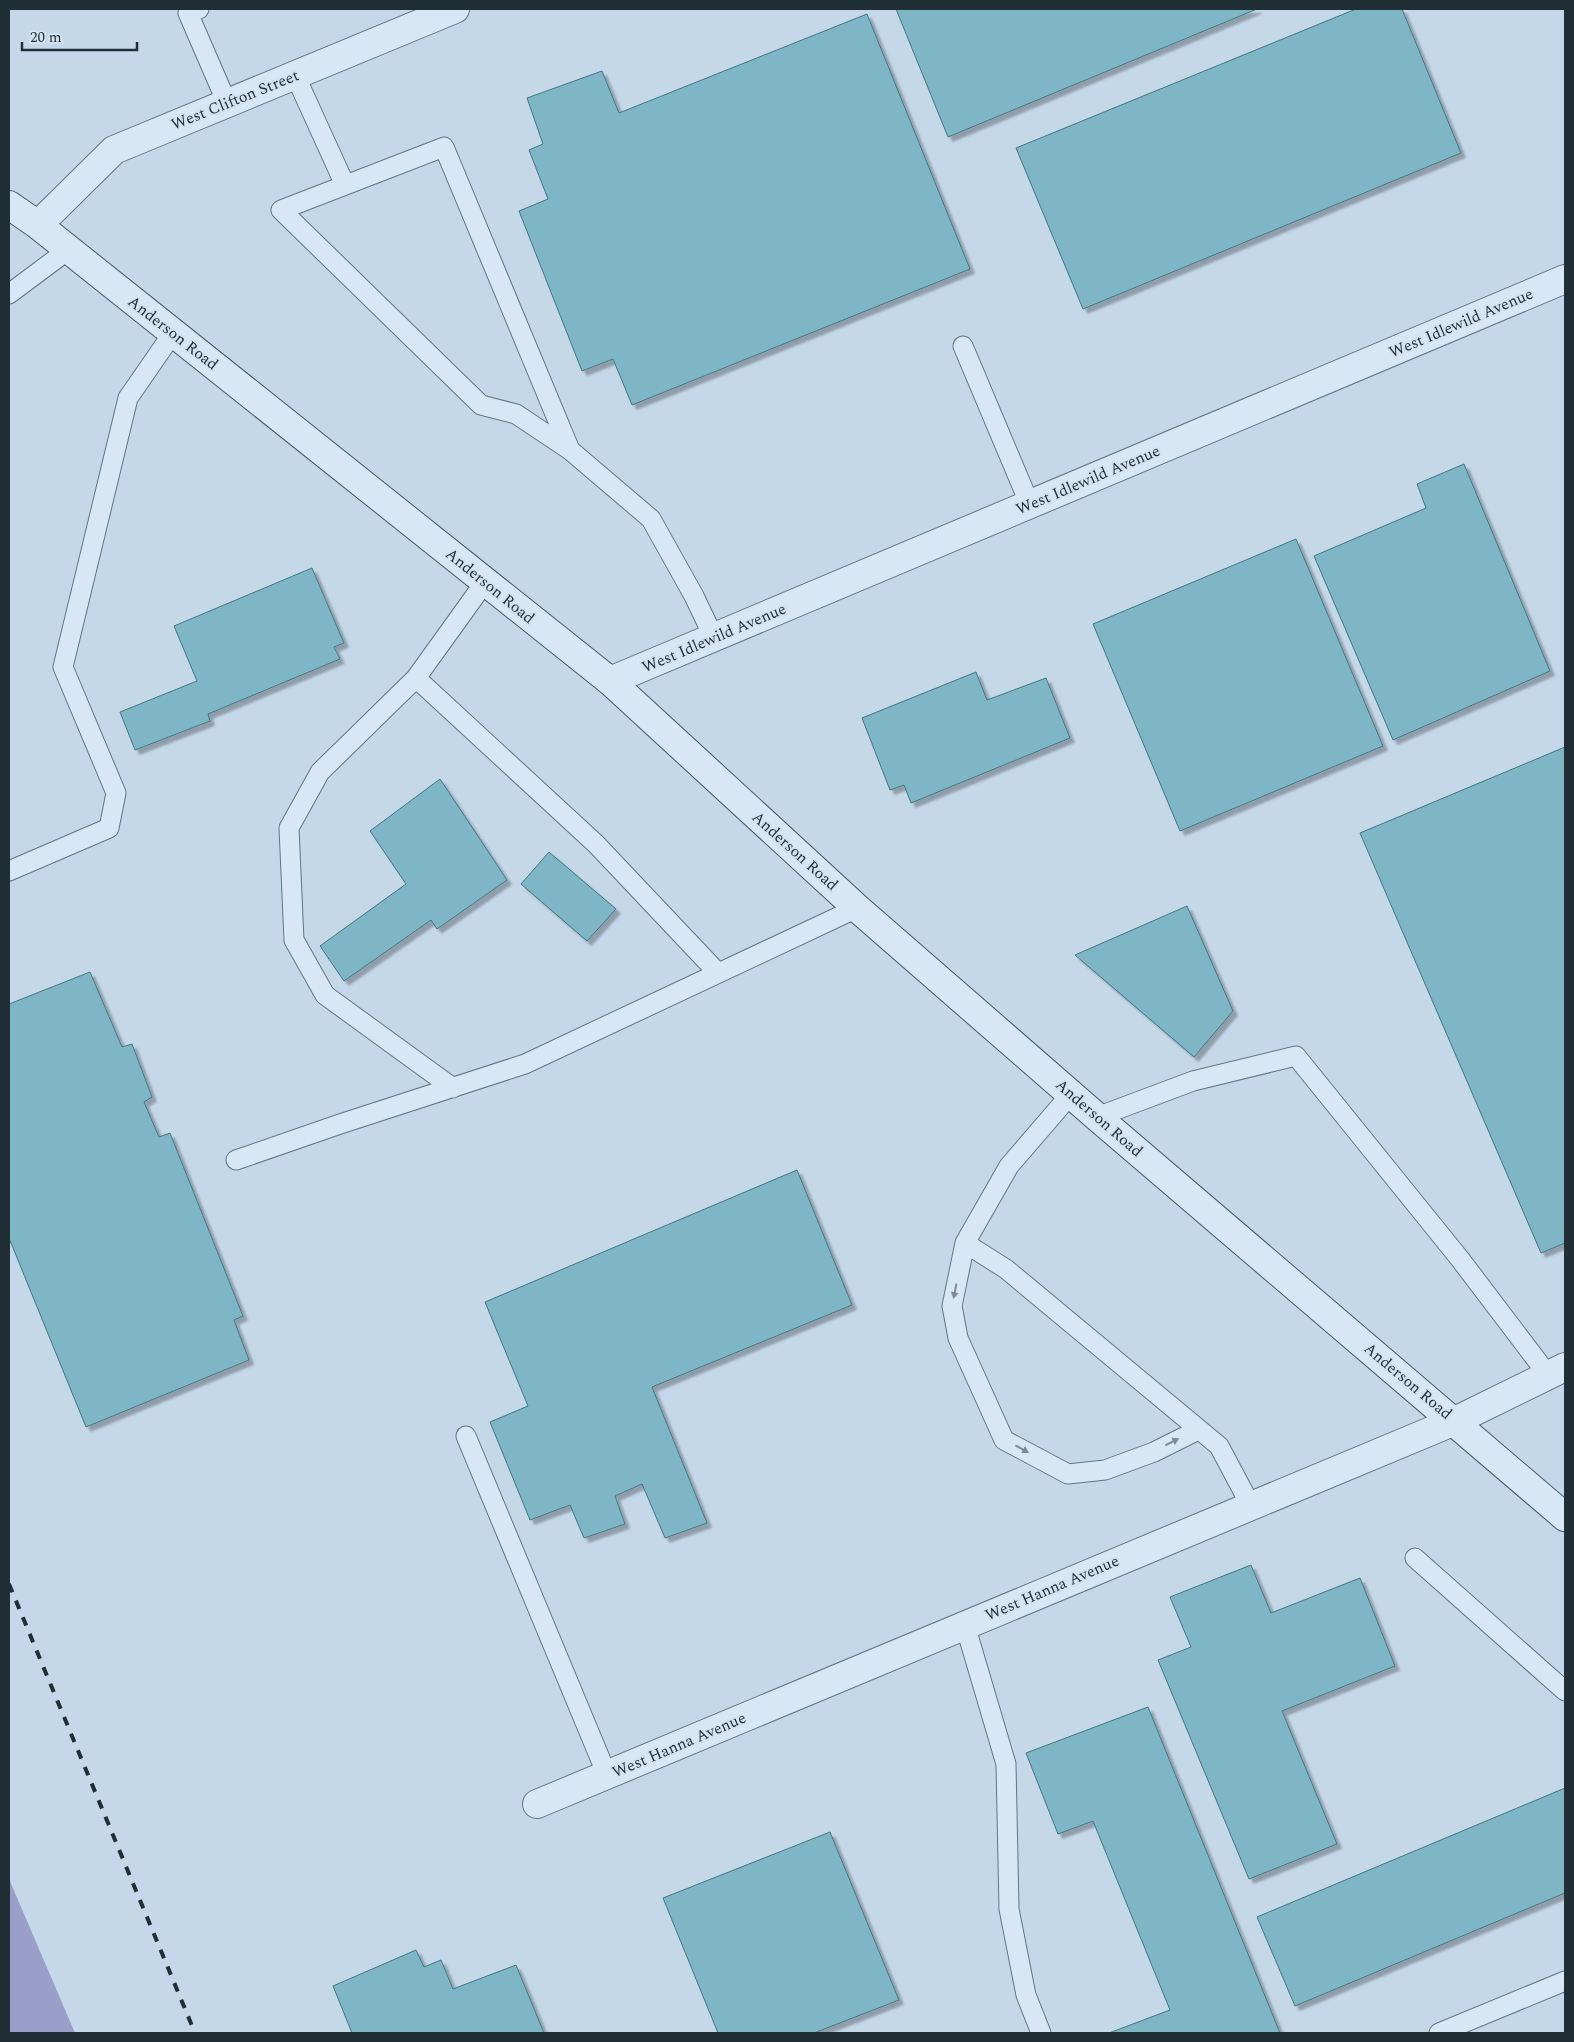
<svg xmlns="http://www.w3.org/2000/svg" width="1574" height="2042" viewBox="0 0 1574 2042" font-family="Spectral,serif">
	<defs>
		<filter id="shadow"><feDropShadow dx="4.5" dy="4.5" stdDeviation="1" flood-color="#0004"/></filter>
	</defs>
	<rect width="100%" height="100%" fill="#c5d8ea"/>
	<path fill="#9a9ec8" d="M 9,1879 L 75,2033 L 9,2033 Z"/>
	<path fill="#7eb6c5" stroke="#447581" filter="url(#shadow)" d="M 896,9 L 1257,9 L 948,137 Z
		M 1356,9 L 1402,9 L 1461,153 L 1083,309 L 1016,148 Z
		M 867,14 L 970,269 L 632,405 L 613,359 L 582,371 L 519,211 L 548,199 L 529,150 L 543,144 L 527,98 L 602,71 L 619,113 Z
		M 1464,464 L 1550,671 L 1393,740 L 1314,556 L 1426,508 L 1417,484 Z
		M 1296,539 L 1383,746 L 1180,831 L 1093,624 Z
		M 312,568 L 344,643 L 334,647 L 340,659 L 208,714 L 210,721 L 135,750 L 120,712 L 197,681 L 174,626 Z
		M 976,672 L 987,700 L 1046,678 L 1070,738 L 911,803 L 904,785 L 890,790 L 862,718 Z
		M 1565,747 L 1565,1243 L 1541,1253 L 1360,833 Z
		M 440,779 L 507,880 L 437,929 L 431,920 L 344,981 L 320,946 L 406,884 L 370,831 Z
		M 549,852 L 616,909 L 587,941 L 521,884 Z
		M 1187,906 L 1233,1011 L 1194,1057 L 1075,955 Z
		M 90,972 L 122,1047 L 132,1044 L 152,1097 L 144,1102 L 159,1137 L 170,1133 L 243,1316 L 234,1320 L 249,1360 L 86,1427 L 9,1238 L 9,1004 Z
		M 797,1170 L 852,1305 L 652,1387 L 707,1523 L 665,1538 L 642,1484 L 615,1496 L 625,1524 L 584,1538 L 570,1505 L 530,1520 L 490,1422 L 528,1406 L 485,1302 Z
		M 1251,1565 L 1271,1613 L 1360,1578 L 1395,1666 L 1282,1711 L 1337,1844 L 1249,1879 L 1158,1660 L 1191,1647 L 1170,1597 Z
		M 1148,1707 L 1280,2033 L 1109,2033 L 1170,2010 L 1093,1821 L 1058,1834 L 1026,1753 Z
		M 1565,1788 L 1565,1893 L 1295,2006 L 1257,1917 Z
		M 830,1832 L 899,2000 L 814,2033 L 718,2033 L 663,1898 Z
		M 416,1950 L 424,1967 L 441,1960 L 453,1989 L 516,1965 L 544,2033 L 352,2033 L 333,1986 Z"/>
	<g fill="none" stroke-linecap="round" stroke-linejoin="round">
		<g stroke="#5d7784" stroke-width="21">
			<path id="lane" d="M 199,9 L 188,13 L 227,103
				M 295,75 L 345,185
				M 9,294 L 68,250
				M 963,346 L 1030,505
				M 570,450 L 444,147 L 281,210 L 481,405 L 516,414 L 570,450 L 651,519 L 694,596 L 714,638
				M 416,678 L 596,844 L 718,973
				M 9,871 L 109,828 L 116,793 L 63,667 L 128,398 L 173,333
				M 453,1088 L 325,995 L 294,940 L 289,828 L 320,772 L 416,678 L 485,582
				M 1071,1094 L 1009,1166 L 965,1243 L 952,1306 L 958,1338 L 1004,1440 L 1068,1474 L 1105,1470 L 1154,1452 L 1198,1430
				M 1097,1117 L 1193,1081 L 1296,1056 L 1460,1259 L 1548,1375
				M 236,1160 L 340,1124 L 525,1064 L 857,908
				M 965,1243 L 1006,1269 L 1219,1446 L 1251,1506
				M 466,1436 L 607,1775
				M 1415,1558 L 1565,1691
				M 965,1625 L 1006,1764 L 1009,1909 L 1026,1995 L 1041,2033
				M 1439,2033 L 1565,1981"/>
		</g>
		<g stroke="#5d7784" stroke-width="30">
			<path id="street" d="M 38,225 L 114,150 L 455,9
				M 610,681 L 1565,279
				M 537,1804 L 1455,1421 L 1565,1367"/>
		</g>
		<g stroke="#405a66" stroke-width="30">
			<path id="secondary" d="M 9,205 L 38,225 L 610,681 L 857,908 L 1097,1117 L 1565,1517"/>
		</g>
		<use href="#lane" stroke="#d8e7f6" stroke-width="19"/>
		<use href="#street" stroke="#d8e7f6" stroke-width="28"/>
		<use href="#secondary" stroke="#d8e7f6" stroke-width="28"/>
		<path stroke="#1f2f35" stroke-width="4" stroke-dasharray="9 9" stroke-linecap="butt" d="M 9,1584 L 195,2033"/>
	</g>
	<defs><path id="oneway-solid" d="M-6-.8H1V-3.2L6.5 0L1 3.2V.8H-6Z" transform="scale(1.25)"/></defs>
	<g fill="#7c8b96">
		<use href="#oneway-solid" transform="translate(955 1291) rotate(101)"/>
		<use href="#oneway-solid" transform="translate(1172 1442) rotate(-27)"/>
		<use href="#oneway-solid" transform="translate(1022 1449) rotate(29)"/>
	</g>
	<g text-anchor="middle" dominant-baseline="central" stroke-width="4" stroke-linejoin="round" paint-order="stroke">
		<g font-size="16" fill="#1f2f35" stroke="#d4e3f2">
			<text transform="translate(235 100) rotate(-22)">West Clifton Street</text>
			<text transform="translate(1461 323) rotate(-23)">West Idlewild Avenue</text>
			<text transform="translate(173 333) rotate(38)">Anderson Road</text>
			<text transform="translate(1088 480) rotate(-23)">West Idlewild Avenue</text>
			<text transform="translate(490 586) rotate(39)">Anderson Road</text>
			<text transform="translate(714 638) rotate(-23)">West Idlewild Avenue</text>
			<text transform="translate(795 851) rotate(42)">Anderson Road</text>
			<text transform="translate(1099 1118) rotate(41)">Anderson Road</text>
			<text transform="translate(1408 1381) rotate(40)">Anderson Road</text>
			<text transform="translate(1052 1588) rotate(-23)">West Hanna Avenue</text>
			<text transform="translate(679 1745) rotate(-23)">West Hanna Avenue</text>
		</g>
	</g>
	<rect width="1574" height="2042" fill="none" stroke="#1f2f35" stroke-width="20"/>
	<path d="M22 42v8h115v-8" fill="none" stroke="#1f2f35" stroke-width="2.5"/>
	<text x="30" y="42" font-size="15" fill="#1f2f35" stroke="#d4e3f2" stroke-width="4" paint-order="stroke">20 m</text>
</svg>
